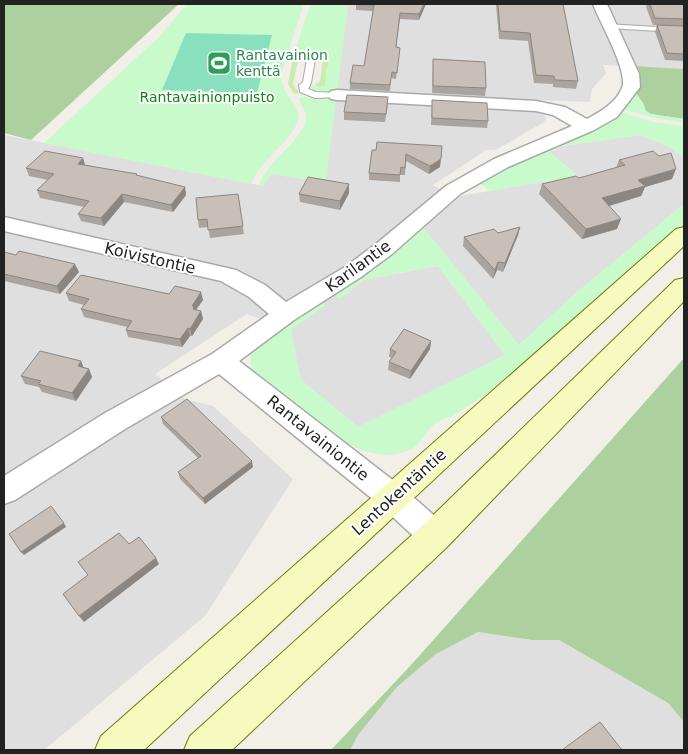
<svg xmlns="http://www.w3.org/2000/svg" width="688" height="754" viewBox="0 0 688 754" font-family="'DejaVu Sans',sans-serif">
	<rect width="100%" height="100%" fill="#f2efe9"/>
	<path fill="#e0dfdf" d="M 348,4 L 684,4 L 684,69 L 603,65 L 606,73 L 592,89 L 590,102 L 533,100 L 534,111 L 545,116 L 546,119 L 544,122 L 496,150 L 486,150 L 433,185 L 454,197 L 577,176 L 550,152 L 562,146 L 641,135 L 671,148 L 684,158 L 684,204 L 576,293 L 519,345 L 423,228 L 428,223 L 339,299 L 363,280 L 438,266 L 505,355 L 358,427 L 301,380 L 290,330 L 247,314 L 155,374 L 185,399 L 213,406 L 293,479 L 205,616 L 44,750 L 4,750 L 4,135 L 263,186 L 271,174 L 325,182 Z
		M 478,632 L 532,640 L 559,640 L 668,703 L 684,722 L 684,750 L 350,750 L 358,735 L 397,687 L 436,654 Z"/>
	<path fill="#cdebb0" d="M 299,53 L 327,56 L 329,65 L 325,86 L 320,87 L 315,85 L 320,81 L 323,59 L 297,56 Z
		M 293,58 L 298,60 L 293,84 L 299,93 L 294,94 L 288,84 Z"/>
	<path fill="#add19e" d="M 4,4 L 179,4 L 31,140 L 4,133 Z
		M 633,66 L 684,69 L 684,119 L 651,114 L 646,111 L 643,103 L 635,92 Z
		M 684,358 L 684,722 L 668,703 L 559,640 L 532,640 L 478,632 L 436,654 L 397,687 L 358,735 L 350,750 L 331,750 L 411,665 Z"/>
	<path fill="#c8facc" d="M 187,4 L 304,4 L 282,71 C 279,96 297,98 299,118 C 291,144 261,158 251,184 L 44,143 L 160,36 Z
		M 310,4 L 348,4 L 337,93 L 317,92 L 309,87 L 310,85 C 315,85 319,88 325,86 L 326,69 L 329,65 L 327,56 L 299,53 L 297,56 L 294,55 Z
		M 635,92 L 643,103 L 646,111 L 651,114 L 684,119 L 684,123 L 655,118 L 623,109 Z
		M 306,97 L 336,98 L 326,182 L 271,174 L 263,186 L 259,185 C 265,163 306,138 306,117 C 306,110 300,105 299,98 Z
		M 620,112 L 654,122 L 684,126 L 684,158 L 671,148 L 641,135 L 565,146 L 562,143 Z
		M 549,147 L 554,150 L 550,152 L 578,176 L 489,191 L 479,182 L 505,167 Z
		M 684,204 L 684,226 L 514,376 L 451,417 C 421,423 430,443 405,452 C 357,469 292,404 257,376 C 250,367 249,360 253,349 L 318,302 L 326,305 L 291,330 L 301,380 L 358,427 L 505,355 L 438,266 L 363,280 L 339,299 L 335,295 L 335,292 L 427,222 L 429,223 L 424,228 L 519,345 L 576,293 Z"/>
	<path fill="#88e0be" d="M 186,33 L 272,35 L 257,93 L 162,90 Z"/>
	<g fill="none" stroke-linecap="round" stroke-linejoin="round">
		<g stroke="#a9a9a9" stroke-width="2">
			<path id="lane" d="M 606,24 L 674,28 L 678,30 L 674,32 L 609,28 L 606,28 Z
				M 311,56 L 315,59 L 311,83 L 308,89 L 316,92 L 340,93 L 340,97 L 315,98 L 300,92 L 299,85 L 303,82 L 307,59 Z"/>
		</g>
		<g stroke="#a9a9a9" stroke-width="3">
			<path id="street" d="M 593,4 L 607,4 L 639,74 L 640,87 L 617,117 L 594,130 L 508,167 L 460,194 L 392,254 L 361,277 L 294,320 L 239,361 L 403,488 L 446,526 L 451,536 L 446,546 L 435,550 L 424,546 L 381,506 L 219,374 L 125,429 L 15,500 L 4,504 L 4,476 L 105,413 L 212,354 L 269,314 L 249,297 L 221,281 L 4,231 L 4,217 L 236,270 L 265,285 L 286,302 L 345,267 L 376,244 L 446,186 L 494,159 L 572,126 L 553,115 L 536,111 L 337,100 L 331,99 L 328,95 L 331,91 L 337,90 L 536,101 L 565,107 L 587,119 C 600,112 616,103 622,88 C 629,72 599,21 593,4 Z"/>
		</g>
		<g stroke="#707d05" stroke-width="2">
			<path id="secondary" d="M 684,227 L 684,246 L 144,750 L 95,750 L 101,736 L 676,229 Z
				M 684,278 L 684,301 L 447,547 L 232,750 L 184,750 L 190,736 L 423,525 L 675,280 Z"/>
		</g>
		<use href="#lane" fill="#fff" fill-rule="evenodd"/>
		<use href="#street" fill="#fff" fill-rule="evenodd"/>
		<use href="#secondary" fill="#f7fabf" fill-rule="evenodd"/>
	</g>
	<path fill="#aba49e" d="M 356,4 L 426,4 L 419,20 L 400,19 L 396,48 L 399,54 L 396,79 L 391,78 L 390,91 L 350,89 L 350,83 L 364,66 L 374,11 L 356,10 Z
		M 496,4 L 563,4 L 578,81 L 576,89 L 553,87 L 553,84 L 534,83 L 528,41 L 499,39 Z
		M 647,4 L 684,4 L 684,61 L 665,60 L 655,32 L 657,25 L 653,25 L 646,7 Z
		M 433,59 L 486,88 L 485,96 L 432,93 Z
		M 432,100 L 488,121 L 487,128 L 431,125 Z
		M 388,105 L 385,122 L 344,120 L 344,112 Z
		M 377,142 L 440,167 L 429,174 L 406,161 L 405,175 L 400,175 L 400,182 L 369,180 L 369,173 L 376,150 Z
		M 83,158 L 85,165 L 138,176 L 185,187 L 186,195 L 173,212 L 124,202 L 104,226 L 81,221 L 78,214 L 84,207 L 40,198 L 37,190 L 48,180 L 29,176 L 26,168 Z
		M 619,160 L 672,179 L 645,187 L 641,196 L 609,206 L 617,229 L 582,239 L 539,194 L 542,184 L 579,178 L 616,168 Z
		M 349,193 L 340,210 L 300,202 L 299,194 Z
		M 238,194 L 244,234 L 210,238 L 208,227 L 199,228 L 198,220 Z
		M 520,227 L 518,235 L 503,272 L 497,270 L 493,279 L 463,246 L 464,237 L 498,233 Z
		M 4,252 L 79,272 L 60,294 L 4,281 Z
		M 66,293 L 169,294 L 203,300 L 196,310 L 201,311 L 203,319 L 192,336 L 190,336 L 182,347 L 128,337 L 126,330 L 127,327 L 84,317 L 81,309 L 84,305 L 69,301 Z
		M 431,341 L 430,349 L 410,379 L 388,370 L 389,362 L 392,358 L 389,357 L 390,349 Z
		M 81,361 L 83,367 L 89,369 L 92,377 L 76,401 L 42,392 L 39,387 L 25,384 L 21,376 Z
		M 161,417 L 253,467 L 205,504 L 180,479 L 178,472 L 198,458 L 163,424 Z"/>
	<path fill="#8b8681" d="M 424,4 L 426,4 L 419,20 L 419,14 Z
		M 83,158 L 85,166 L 78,164 Z
		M 441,159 L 440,167 L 429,174 L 430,166 Z
		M 676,169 L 672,179 L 645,187 L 641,196 L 599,209 L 602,198 L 638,180 Z
		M 349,184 L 349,193 L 340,210 L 340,201 Z
		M 185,187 L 186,195 L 173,212 L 171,205 Z
		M 122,194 L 124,202 L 104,226 L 101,218 Z
		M 621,219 L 617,229 L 582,239 L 586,229 Z
		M 520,227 L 518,235 L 503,272 L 505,263 Z
		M 498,262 L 497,270 L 493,279 L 495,270 Z
		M 75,264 L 79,272 L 60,294 L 57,286 Z
		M 201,292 L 203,300 L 195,311 L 194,317 L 192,306 Z
		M 201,311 L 203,319 L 192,336 L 190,329 Z
		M 188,328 L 190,336 L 182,347 L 180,339 Z
		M 431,341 L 430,349 L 410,379 L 411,371 Z
		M 81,361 L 84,369 L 78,366 Z
		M 89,369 L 92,377 L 76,401 L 72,393 Z
		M 252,461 L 253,467 L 205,504 L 203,498 Z
		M 64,523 L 66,527 L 24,555 L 21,552 Z
		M 156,558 L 159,564 L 84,622 L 79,616 Z"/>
	<path fill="#c7bfb8" stroke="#8b8681" d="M 356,4 L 424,4 L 419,14 L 400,13 L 396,47 L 400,48 L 397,73 L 392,72 L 390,85 L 350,83 L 353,65 L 364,66 L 374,5 Z
		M 498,4 L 563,4 L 578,81 L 555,80 L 554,76 L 536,75 L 530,33 L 500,31 Z
		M 650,4 L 684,4 L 684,19 L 655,18 Z
		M 657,25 L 684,26 L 684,54 L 667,53 Z
		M 433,59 L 485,62 L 486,88 L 433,86 Z
		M 347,95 L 388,97 L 386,114 L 344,112 Z
		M 432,100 L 487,103 L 488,121 L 432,118 Z
		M 377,142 L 442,146 L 441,159 L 430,166 L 406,154 L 405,168 L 401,167 L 400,175 L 369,173 L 372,150 L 376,150 Z
		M 45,151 L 83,158 L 78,164 L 137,174 L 136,175 L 185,187 L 171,205 L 122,194 L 101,218 L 78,214 L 89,201 L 37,190 L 54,174 L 26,168 Z
		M 653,151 L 659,156 L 671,153 L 676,169 L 638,180 L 645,186 L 602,198 L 621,219 L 586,229 L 542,184 L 576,176 L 579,178 L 625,165 L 619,160 Z
		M 308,177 L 349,184 L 340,201 L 299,194 Z
		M 238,194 L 243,226 L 208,230 L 207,219 L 198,220 L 196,198 Z
		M 520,227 L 505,263 L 498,262 L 495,270 L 464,237 L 494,229 L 498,233 Z
		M 19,251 L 75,264 L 57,286 L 4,274 L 4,252 L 16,255 Z
		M 81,275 L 169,294 L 175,286 L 201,292 L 192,306 L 194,306 L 193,309 L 201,311 L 190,329 L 188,328 L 180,339 L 126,330 L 132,321 L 81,309 L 89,299 L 66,293 Z
		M 404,329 L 431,341 L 411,371 L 389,362 L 396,352 L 390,349 Z
		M 40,351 L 81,361 L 78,366 L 89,369 L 72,393 L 38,384 L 41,381 L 21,376 Z
		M 187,399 L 252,461 L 203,498 L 178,472 L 201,456 L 161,417 Z
		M 51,506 L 64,523 L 21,552 L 9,534 Z
		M 119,533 L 129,544 L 139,537 L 156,558 L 79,616 L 63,594 L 88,575 L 78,562 Z
		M 600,722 L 622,750 L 562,750 Z"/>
	<defs>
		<g id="stadium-square" transform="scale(1.25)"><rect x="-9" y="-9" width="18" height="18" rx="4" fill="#2e9e5b" stroke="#fff"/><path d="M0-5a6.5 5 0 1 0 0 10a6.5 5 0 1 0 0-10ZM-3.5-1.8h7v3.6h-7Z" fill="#fff"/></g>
	</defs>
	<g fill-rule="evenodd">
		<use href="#stadium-square" x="219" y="63"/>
	</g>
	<g text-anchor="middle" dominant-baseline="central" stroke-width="4" stroke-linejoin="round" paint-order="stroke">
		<g font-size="14" fill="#27864d" stroke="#fff" text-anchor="start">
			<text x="236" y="55">Rantavainion<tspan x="236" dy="16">kenttä</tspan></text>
		</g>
		<g font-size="14" fill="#0c8416" stroke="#fff">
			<text x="207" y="97">Rantavainionpuisto</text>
		</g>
		<g font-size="16" fill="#222" stroke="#fff">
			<text transform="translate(150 258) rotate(13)">Koivistontie</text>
			<text transform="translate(358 266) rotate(-36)">Karilantie</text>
			<text transform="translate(318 438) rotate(39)">Rantavainiontie</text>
			<text transform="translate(399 492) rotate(-42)">Lentokentäntie</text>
		</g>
	</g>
	<rect width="688" height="754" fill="none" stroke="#222222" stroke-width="10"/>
</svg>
